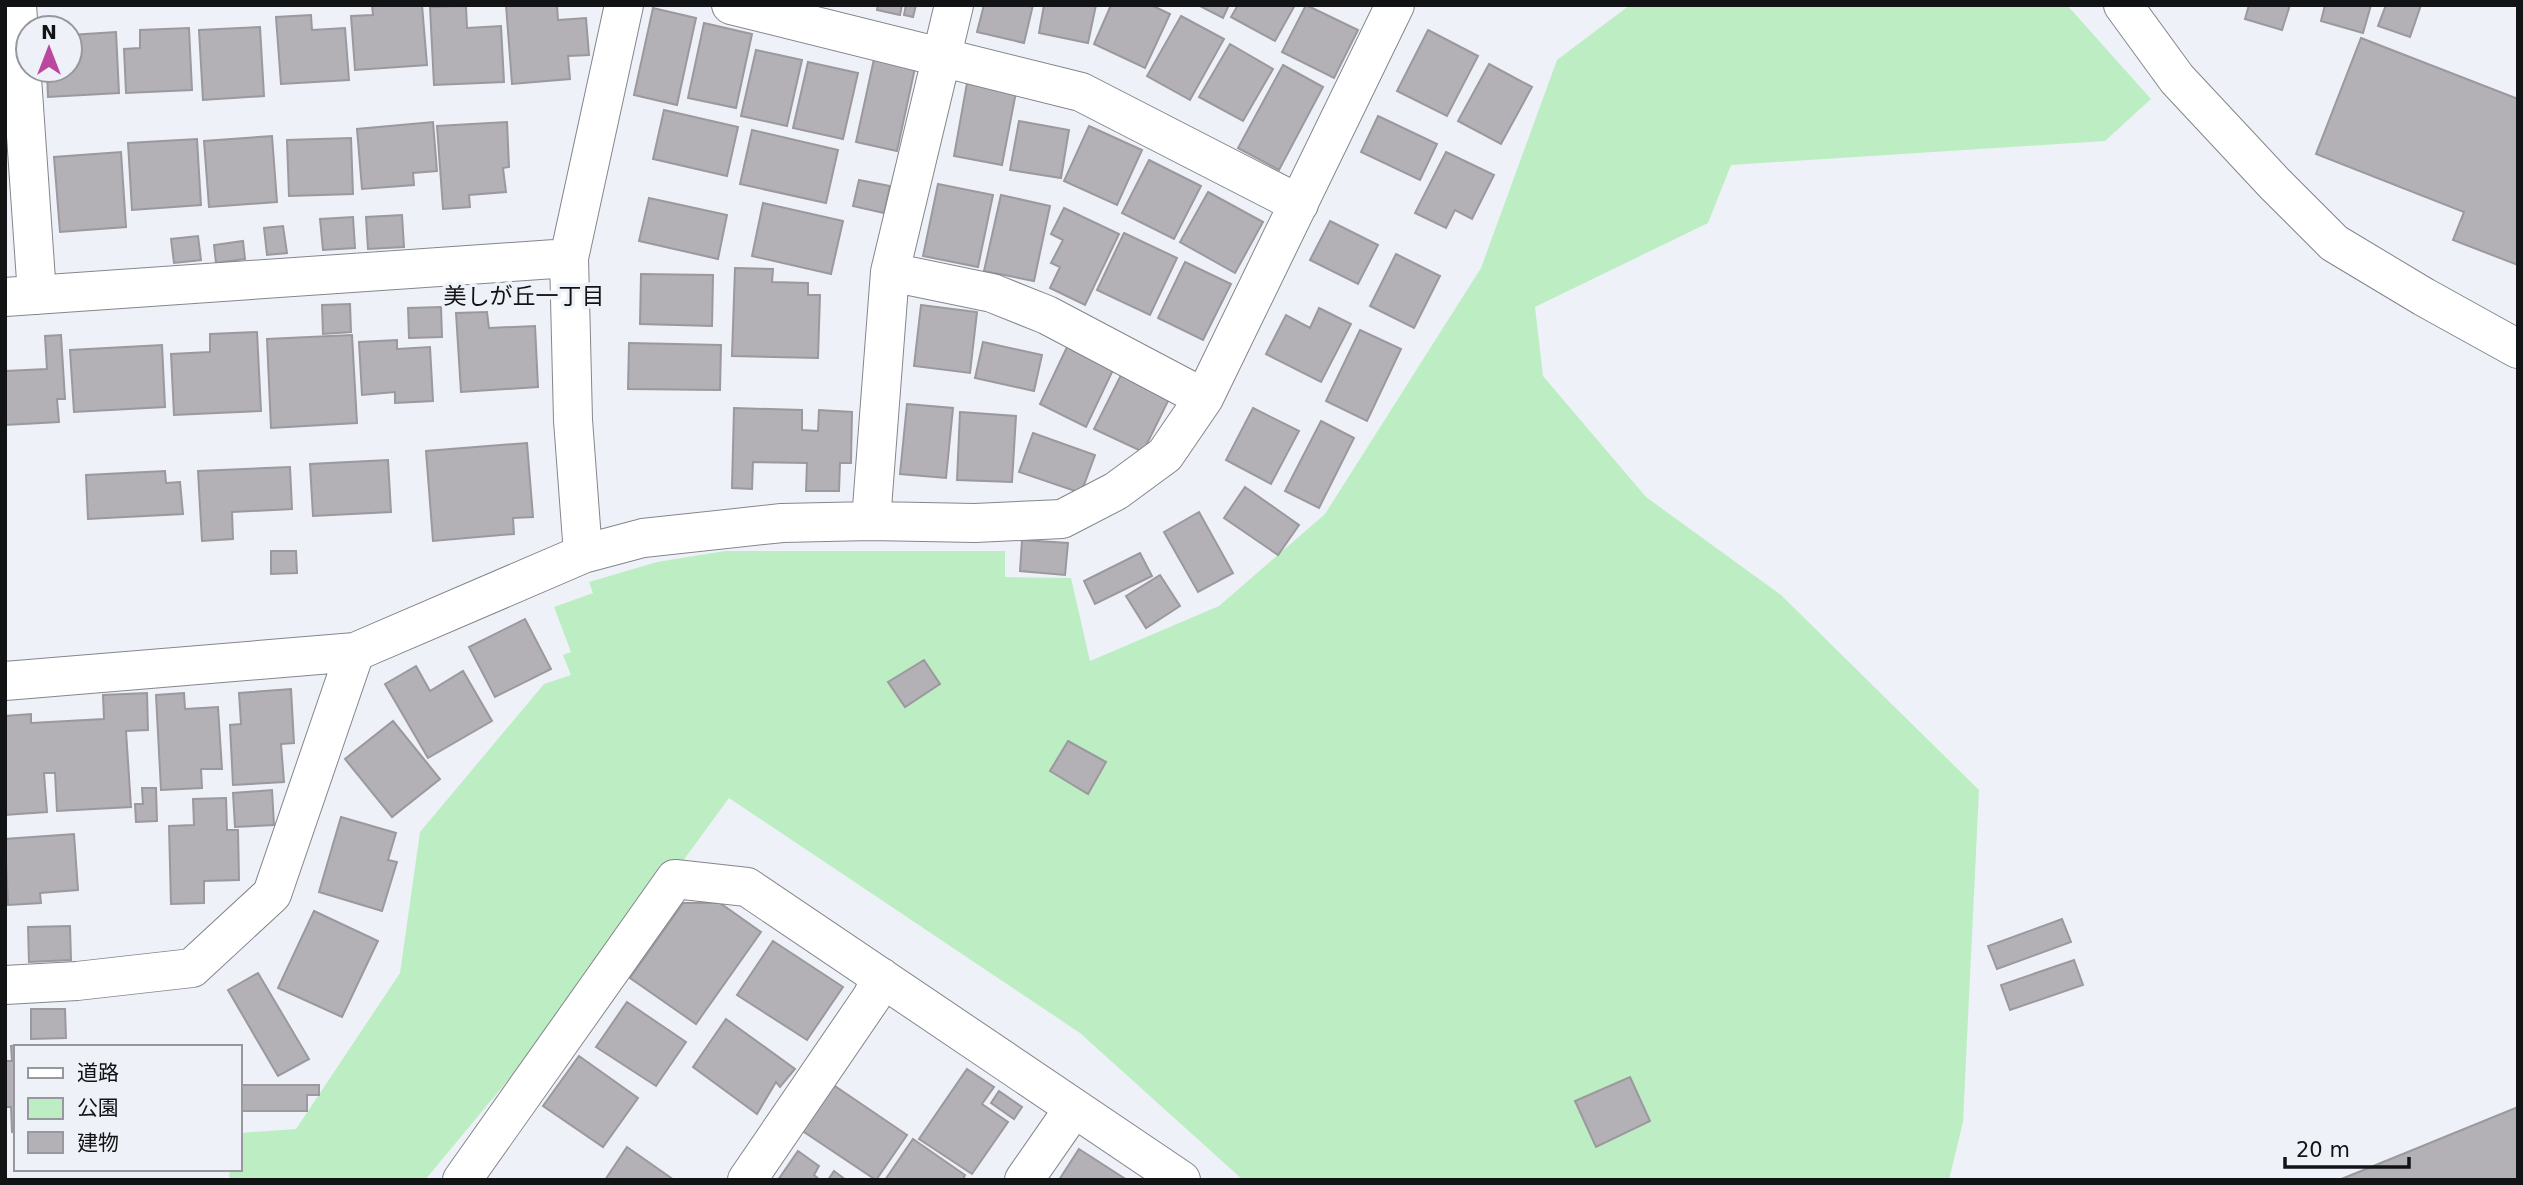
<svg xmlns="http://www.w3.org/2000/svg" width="2523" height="1185" viewBox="0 0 2523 1185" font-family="'DejaVu Sans','Noto Sans JP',sans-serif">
	<rect width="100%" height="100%" fill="#eff1f8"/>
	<path fill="#bdeec3" d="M 1630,5 L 2067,5 L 2151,99 L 2105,141 L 1731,165 L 1708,223 L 1535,307 L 1543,376 L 1646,497 L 1781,595 L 1979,790 L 1963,1122 L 1949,1180 L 1243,1180 L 1080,1033 L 729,798 L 628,936 L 425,1180 L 229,1180 L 230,1169 L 240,1169 L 240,1133 L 296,1129 L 400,973 L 420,832 L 544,684 L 571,675 L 563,655 L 571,652 L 554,607 L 593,593 L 589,582 L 657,562 L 725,551 L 1005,551 L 1005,577 L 1071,578 L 1090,661 L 1219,606 L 1325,514 L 1481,268 L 1557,60 Z"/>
	<path fill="#b3b0b6" stroke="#9b989e" stroke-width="2" d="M 372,5 L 422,5 L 427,65 L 355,70 L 351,16 L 373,15 Z
		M 506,5 L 557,5 L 558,20 L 586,18 L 589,55 L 568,56 L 570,79 L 512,84 Z
		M 878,5 L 902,5 L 900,15 L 877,10 Z
		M 906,5 L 916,5 L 913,17 L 904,15 Z
		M 984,5 L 1033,5 L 1024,43 L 977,32 Z
		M 1044,5 L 1096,5 L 1088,43 L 1039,33 Z
		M 1111,5 L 1151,5 L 1170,14 L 1145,68 L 1094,44 Z
		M 1198,5 L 1229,5 L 1223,18 Z
		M 1238,5 L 1295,5 L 1275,41 L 1231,17 Z
		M 1306,5 L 1358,30 L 1334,78 L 1282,52 Z
		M 2249,5 L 2290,5 L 2282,30 L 2245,19 Z
		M 2325,5 L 2371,5 L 2363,33 L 2321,21 Z
		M 2386,5 L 2421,5 L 2410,37 L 2378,26 Z
		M 466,6 L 467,28 L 501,26 L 504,82 L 434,85 L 430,7 Z
		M 653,8 L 696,18 L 677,105 L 634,95 Z
		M 311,15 L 312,30 L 345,28 L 349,80 L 281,84 L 276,17 Z
		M 1181,16 L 1224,39 L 1190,100 L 1147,76 Z
		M 704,23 L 752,34 L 736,108 L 688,98 Z
		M 260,27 L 264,96 L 203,100 L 199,30 Z
		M 189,28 L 192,90 L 126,93 L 124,49 L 140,48 L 140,30 Z
		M 1428,30 L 1478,56 L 1447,116 L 1397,91 Z
		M 116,32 L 119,93 L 48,97 L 47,70 L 70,70 L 70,35 Z
		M 2361,38 L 2518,99 L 2518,265 L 2453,240 L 2464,212 L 2316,154 Z
		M 1230,44 L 1273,69 L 1243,121 L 1199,97 Z
		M 756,50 L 802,60 L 787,126 L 741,116 Z
		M 874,59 L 915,68 L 897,151 L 856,142 Z
		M 808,62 L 858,73 L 843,139 L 793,128 Z
		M 1489,64 L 1532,87 L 1501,144 L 1458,121 Z
		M 1283,65 L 1323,87 L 1279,170 L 1238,148 Z
		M 967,83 L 1016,92 L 1002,165 L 954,156 Z
		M 664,110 L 738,127 L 727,176 L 653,159 Z
		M 1378,116 L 1437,144 L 1420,180 L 1361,152 Z
		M 1019,121 L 1069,130 L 1061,178 L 1010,170 Z
		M 433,122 L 437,171 L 413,173 L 414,185 L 362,189 L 357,129 Z
		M 507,122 L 509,167 L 503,168 L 506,192 L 469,195 L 470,207 L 443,209 L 437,126 Z
		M 1089,126 L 1142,150 L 1117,205 L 1064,181 Z
		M 752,130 L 838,150 L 826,203 L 740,184 Z
		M 272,136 L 277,202 L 209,207 L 204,141 Z
		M 351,138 L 353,194 L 289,196 L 287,140 Z
		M 197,139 L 201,205 L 132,210 L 128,143 Z
		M 121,152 L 126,227 L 60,232 L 54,157 Z
		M 1446,152 L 1494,175 L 1472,219 L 1455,210 L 1446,228 L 1415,213 Z
		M 1149,160 L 1201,186 L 1174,239 L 1122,213 Z
		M 859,180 L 890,186 L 884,213 L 853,206 Z
		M 938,184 L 993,195 L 978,267 L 923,256 Z
		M 1208,192 L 1263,222 L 1235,273 L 1180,242 Z
		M 1001,195 L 1050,206 L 1034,281 L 984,271 Z
		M 649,198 L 727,215 L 718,259 L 639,241 Z
		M 763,203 L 843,221 L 831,274 L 752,256 Z
		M 1064,208 L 1119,234 L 1085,305 L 1050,288 L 1060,267 L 1051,263 L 1063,240 L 1051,234 Z
		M 402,215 L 404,247 L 368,249 L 366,217 Z
		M 353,217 L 355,248 L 323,250 L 320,219 Z
		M 1330,221 L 1378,245 L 1358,284 L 1310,260 Z
		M 283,226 L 287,253 L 267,255 L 264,228 Z
		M 1124,233 L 1177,258 L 1150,315 L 1097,290 Z
		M 198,236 L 201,260 L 174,263 L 171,239 Z
		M 243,241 L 245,259 L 216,263 L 214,245 Z
		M 1396,254 L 1440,276 L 1414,328 L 1370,306 Z
		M 1185,262 L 1231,284 L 1203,340 L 1158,318 Z
		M 735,268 L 773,269 L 772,282 L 808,283 L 808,295 L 820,295 L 818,358 L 732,356 Z
		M 641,274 L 713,275 L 712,326 L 640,324 Z
		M 350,304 L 351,332 L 323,334 L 322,305 Z
		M 921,305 L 977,312 L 970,373 L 914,366 Z
		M 441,307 L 442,337 L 409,338 L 408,308 Z
		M 1319,308 L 1351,324 L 1321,382 L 1266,354 L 1286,315 L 1310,328 Z
		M 487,312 L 489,328 L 535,326 L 538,387 L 461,392 L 456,313 Z
		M 1360,330 L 1401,349 L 1367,421 L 1326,401 Z
		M 257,332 L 261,411 L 174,415 L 171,354 L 210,352 L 210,334 Z
		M 61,335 L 65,399 L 57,399 L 59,422 L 5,425 L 5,371 L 47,369 L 45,336 Z
		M 352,335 L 357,423 L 271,428 L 267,339 Z
		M 397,340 L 397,349 L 430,347 L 433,401 L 395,403 L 395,392 L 362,395 L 359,342 Z
		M 983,342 L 1042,355 L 1034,391 L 975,378 Z
		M 629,343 L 721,345 L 720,390 L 628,389 Z
		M 162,345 L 165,407 L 74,412 L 70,350 Z
		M 1067,347 L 1113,370 L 1086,427 L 1040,404 Z
		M 1121,375 L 1169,399 L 1143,452 L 1094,429 Z
		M 907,404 L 953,408 L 946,478 L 900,474 Z
		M 734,408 L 802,410 L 802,430 L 818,431 L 819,410 L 852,412 L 851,463 L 840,463 L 839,491 L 806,491 L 807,463 L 753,462 L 752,489 L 732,488 Z
		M 1253,408 L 1299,431 L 1271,484 L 1226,460 Z
		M 960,412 L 1016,416 L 1012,482 L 957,480 Z
		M 1321,421 L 1354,438 L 1319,508 L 1285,491 Z
		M 1033,433 L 1095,455 L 1081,493 L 1019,472 Z
		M 527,443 L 533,517 L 513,518 L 514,534 L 433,541 L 426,451 Z
		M 388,460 L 391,512 L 313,516 L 310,464 Z
		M 290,467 L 292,509 L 232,512 L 233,539 L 202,541 L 198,471 Z
		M 165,471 L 166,483 L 180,482 L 183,514 L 88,519 L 86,475 Z
		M 1245,487 L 1299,525 L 1278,555 L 1224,518 Z
		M 1199,512 L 1233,573 L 1198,592 L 1164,532 Z
		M 1022,540 L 1068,543 L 1065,575 L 1020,571 Z
		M 271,551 L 296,551 L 297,573 L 271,574 Z
		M 1140,553 L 1152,576 L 1095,604 L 1084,581 Z
		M 1160,575 L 1180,606 L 1146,628 L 1126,596 Z
		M 525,619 L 551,669 L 495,697 L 469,647 Z
		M 924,660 L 940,684 L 905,707 L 888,682 Z
		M 416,666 L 430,691 L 463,671 L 492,721 L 428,758 L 385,684 Z
		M 291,689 L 294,743 L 281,744 L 284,782 L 233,785 L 230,725 L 241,724 L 239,693 Z
		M 147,693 L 148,730 L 126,731 L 131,807 L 57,811 L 55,773 L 44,773 L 47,812 L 5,815 L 5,716 L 31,714 L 31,723 L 104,719 L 103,695 Z
		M 184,693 L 185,709 L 218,707 L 222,769 L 201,769 L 202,788 L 161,790 L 156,695 Z
		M 393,721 L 440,779 L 392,817 L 345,759 Z
		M 1068,741 L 1106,762 L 1088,794 L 1050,771 Z
		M 142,788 L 156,788 L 157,821 L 136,822 L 135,804 L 143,804 Z
		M 272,790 L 274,825 L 235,827 L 233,793 Z
		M 226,798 L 227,830 L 238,830 L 239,880 L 204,881 L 204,903 L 171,904 L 169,826 L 194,825 L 193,799 Z
		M 341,817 L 396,833 L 388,860 L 397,862 L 382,911 L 319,892 Z
		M 74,834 L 78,890 L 40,893 L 41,903 L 8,905 L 5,839 Z
		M 683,903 L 720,903 L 761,932 L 696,1024 L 630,978 Z
		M 314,911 L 378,941 L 342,1017 L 278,988 Z
		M 2062,919 L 2071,942 L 1997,969 L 1988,946 Z
		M 70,926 L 71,960 L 29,962 L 28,927 Z
		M 773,941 L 843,987 L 807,1040 L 737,995 Z
		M 2074,960 L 2083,985 L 2010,1010 L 2001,985 Z
		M 258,973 L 309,1059 L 278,1076 L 228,990 Z
		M 627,1002 L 686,1042 L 656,1086 L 596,1047 Z
		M 31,1009 L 65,1009 L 66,1038 L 31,1039 Z
		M 726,1019 L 795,1069 L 780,1087 L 776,1082 L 757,1114 L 693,1067 Z
		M 48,1045 L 48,1047 L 16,1047 L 16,1131 L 12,1132 L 11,1107 L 5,1107 L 5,1061 L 12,1061 L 11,1046 Z
		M 579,1056 L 638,1098 L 603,1147 L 543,1106 Z
		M 967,1069 L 994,1087 L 982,1104 L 1008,1122 L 972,1174 L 919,1139 Z
		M 1630,1077 L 1650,1121 L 1596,1147 L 1575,1101 Z
		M 832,1084 L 907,1135 L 876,1180 L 801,1130 Z
		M 240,1085 L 319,1085 L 319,1095 L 307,1095 L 307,1111 L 240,1111 Z
		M 999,1091 L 1022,1107 L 1014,1119 L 991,1103 Z
		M 2518,1107 L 2518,1180 L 2339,1180 Z
		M 913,1139 L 965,1175 L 963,1180 L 885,1180 Z
		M 627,1147 L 674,1180 L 605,1180 Z
		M 1079,1149 L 1127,1180 L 1059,1180 Z
		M 798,1151 L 819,1166 L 814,1175 L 820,1180 L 778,1180 Z
		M 834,1171 L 846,1180 L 828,1180 Z"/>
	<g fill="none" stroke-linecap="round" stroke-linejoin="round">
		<g stroke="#84868c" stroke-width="40">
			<path id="minor" d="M 17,5 L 37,295
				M 731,5 L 1081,92 L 1299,204
				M 2123,5 L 2177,79 L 2275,184 L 2334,243 L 2424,297 L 2518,349
				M 890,272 L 992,293 L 1047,315 L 1204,398
				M 5,297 L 569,258
				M 871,521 L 890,272 L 954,5
				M 583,554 L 573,420 L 569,258 L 624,5
				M 5,681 L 355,652 L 583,554 L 643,538 L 782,523 L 871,521 L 975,523 L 1062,519 L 1116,491 L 1165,455 L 1204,398 L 1395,5
				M 5,985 L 77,981 L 192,968 L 272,894 L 355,652
				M 462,1180 L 675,879 L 747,887 L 1181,1180
				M 747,1180 L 872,997 L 881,977
				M 1024,1180 L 1074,1108"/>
		</g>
		<use href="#minor" stroke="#fff" stroke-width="38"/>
	</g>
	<g text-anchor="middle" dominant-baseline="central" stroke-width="7" stroke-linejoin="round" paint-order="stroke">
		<g font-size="23" fill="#121315" stroke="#eff1f8">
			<text x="524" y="296">美しが丘一丁目</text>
		</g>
	</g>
	<rect width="2523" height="1185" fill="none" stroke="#121315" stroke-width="14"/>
	<rect x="14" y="1045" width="228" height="126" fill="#eff1f8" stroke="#97989d" stroke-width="2"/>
	<rect x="28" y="1068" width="35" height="10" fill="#ffffff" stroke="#97989d" stroke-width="2"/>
	<text x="77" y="1080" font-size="21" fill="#121315">道路</text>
	<rect x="28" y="1098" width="35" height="21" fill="#bdeec3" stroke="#97989d" stroke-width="2"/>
	<text x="77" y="1115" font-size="21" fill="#121315">公園</text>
	<rect x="28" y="1132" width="35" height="21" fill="#b3b0b6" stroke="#97989d" stroke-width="2"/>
	<text x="77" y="1150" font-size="21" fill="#121315">建物</text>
	<g transform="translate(49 49)"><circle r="33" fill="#eff1f8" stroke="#97989d" stroke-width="2"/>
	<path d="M0-5L12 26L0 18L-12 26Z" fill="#bb479f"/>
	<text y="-10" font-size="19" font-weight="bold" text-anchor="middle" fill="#121315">N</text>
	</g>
	<path d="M2285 1157v10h124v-10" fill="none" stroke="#121315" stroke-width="3.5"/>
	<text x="2296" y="1157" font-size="21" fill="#121315" stroke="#eff1f8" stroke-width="5" paint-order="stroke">20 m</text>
</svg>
